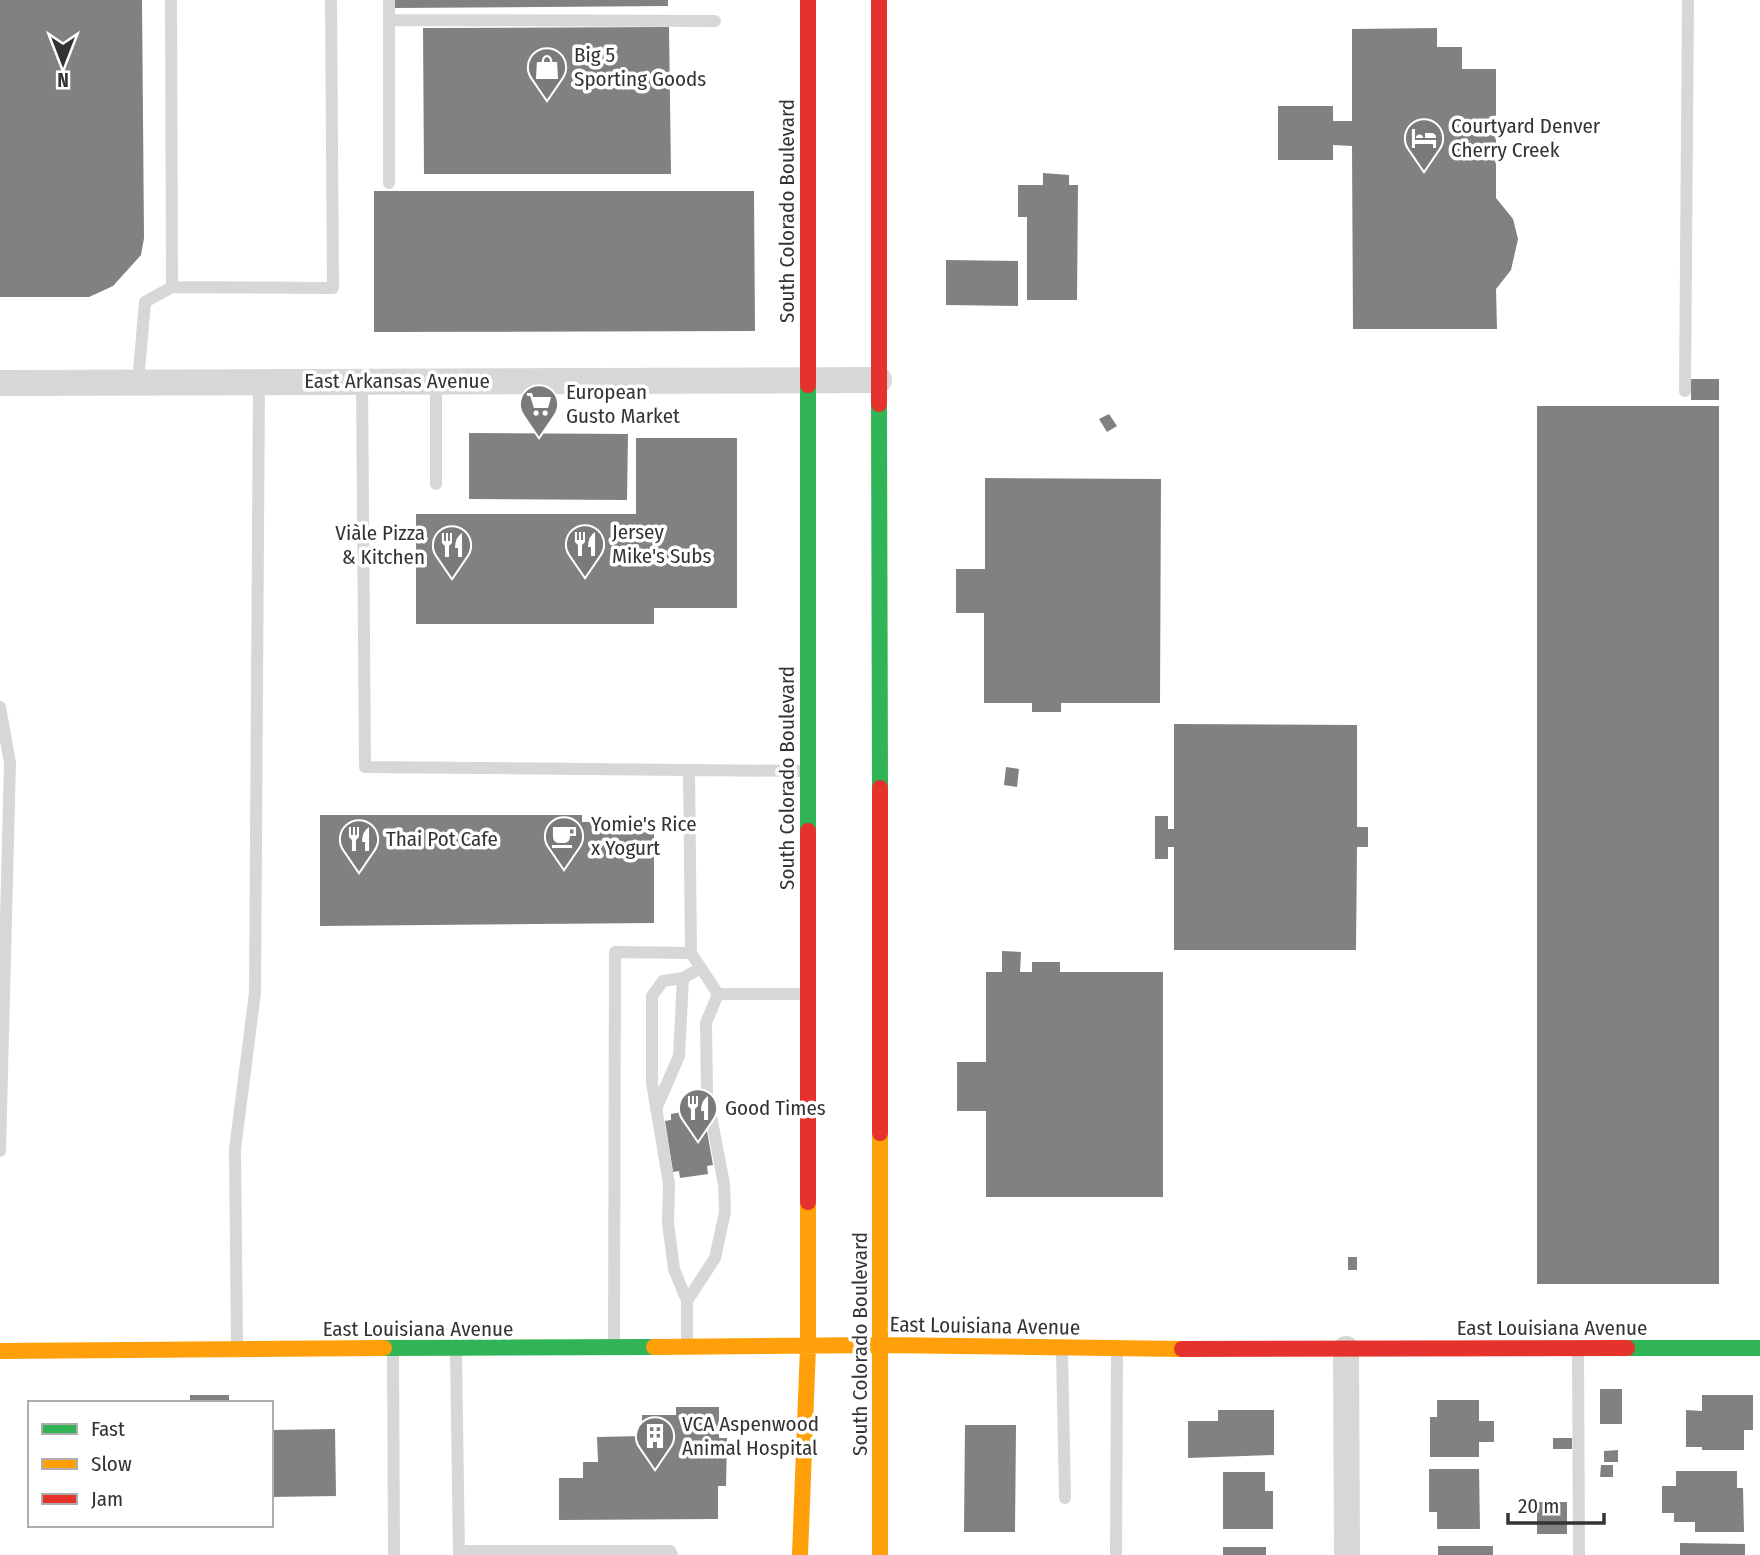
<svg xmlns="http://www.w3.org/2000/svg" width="1760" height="1555" viewBox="0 0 1760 1555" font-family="'Fira Sans Condensed',sans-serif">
	<rect width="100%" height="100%" fill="#fff"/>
	<path fill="#818181" d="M 0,0 L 142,0 L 144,238 L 141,255 L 113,286 L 89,297 L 0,297 Z
		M 394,0 L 668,0 L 668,6 L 394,8 Z
		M 669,27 L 671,174 L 424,174 L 423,28 Z
		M 1437,28 L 1437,47 L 1462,47 L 1462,69 L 1496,69 L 1496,198 L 1513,219 L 1518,239 L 1511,270 L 1496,289 L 1497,329 L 1353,329 L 1352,146 L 1333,145 L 1333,160 L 1278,160 L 1278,106 L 1333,106 L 1333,121 L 1352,121 L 1352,29 Z
		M 1043,173 L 1069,175 L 1069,185 L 1078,185 L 1077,300 L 1027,300 L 1027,217 L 1018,217 L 1018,185 L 1043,185 Z
		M 374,191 L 754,191 L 755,331 L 374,332 Z
		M 946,260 L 1018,261 L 1018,306 L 946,305 Z
		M 1691,379 L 1719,379 L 1719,400 L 1691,400 Z
		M 1537,406 L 1719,406 L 1719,1284 L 1537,1284 Z
		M 1109,414 L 1117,426 L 1107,432 L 1099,419 Z
		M 469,433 L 628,434 L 627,500 L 469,499 Z
		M 636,438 L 737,438 L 737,608 L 654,608 L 654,624 L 416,624 L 416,514 L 636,514 Z
		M 985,478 L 1161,479 L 1160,703 L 1061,703 L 1061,712 L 1032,712 L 1032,703 L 984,703 L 984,613 L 956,613 L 956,569 L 985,569 Z
		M 1174,724 L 1357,725 L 1357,827 L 1368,827 L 1368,847 L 1357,847 L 1356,950 L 1174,950 L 1174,847 L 1168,847 L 1168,859 L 1155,859 L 1155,816 L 1168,816 L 1168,829 L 1174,829 Z
		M 1006,767 L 1019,769 L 1017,787 L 1004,785 Z
		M 320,815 L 582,815 L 582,822 L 654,822 L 654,923 L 320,926 Z
		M 1002,951 L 1021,952 L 1020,972 L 1032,972 L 1032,962 L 1060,962 L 1060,972 L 1163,972 L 1163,1197 L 986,1197 L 986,1111 L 957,1111 L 957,1062 L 986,1062 L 986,972 L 1002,972 Z
		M 696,1109 L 697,1116 L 704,1114 L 713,1165 L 707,1166 L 708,1174 L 680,1178 L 679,1171 L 673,1172 L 665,1121 L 671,1120 L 671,1114 Z
		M 1348,1257 L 1357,1257 L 1357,1270 L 1348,1270 Z
		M 1600,1389 L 1622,1389 L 1622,1424 L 1600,1424 Z
		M 190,1395 L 229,1395 L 229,1403 L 190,1403 Z
		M 1702,1395 L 1753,1395 L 1753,1430 L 1744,1430 L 1744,1450 L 1702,1450 L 1702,1447 L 1686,1447 L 1686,1410 L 1702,1411 Z
		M 1437,1400 L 1479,1400 L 1479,1421 L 1494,1421 L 1494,1442 L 1479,1442 L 1479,1457 L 1430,1457 L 1430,1417 L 1437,1417 Z
		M 676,1407 L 719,1407 L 719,1438 L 727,1438 L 726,1486 L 718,1486 L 718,1519 L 559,1520 L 559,1478 L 583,1478 L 583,1462 L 598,1462 L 597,1437 L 642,1436 L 642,1415 L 676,1415 Z
		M 1218,1410 L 1274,1410 L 1274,1455 L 1188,1458 L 1188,1421 L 1218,1421 Z
		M 965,1425 L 1016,1425 L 1015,1532 L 964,1532 Z
		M 335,1429 L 336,1496 L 271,1497 L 271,1430 Z
		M 1553,1438 L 1572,1438 L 1572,1449 L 1553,1449 Z
		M 1618,1450 L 1618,1462 L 1604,1462 L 1604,1451 Z
		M 1601,1465 L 1613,1465 L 1613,1477 L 1600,1477 Z
		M 1429,1469 L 1479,1469 L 1480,1529 L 1437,1529 L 1437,1512 L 1429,1512 Z
		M 1676,1471 L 1737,1471 L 1737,1488 L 1743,1488 L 1744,1532 L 1695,1532 L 1695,1522 L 1674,1522 L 1674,1513 L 1662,1513 L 1662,1486 L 1676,1486 Z
		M 1223,1472 L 1265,1472 L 1265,1491 L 1273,1491 L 1273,1529 L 1223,1529 Z
		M 1537,1502 L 1567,1502 L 1567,1534 L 1537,1534 Z
		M 1680,1543 L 1745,1544 L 1745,1555 L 1680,1555 Z
		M 1438,1546 L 1493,1546 L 1493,1555 L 1438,1555 Z
		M 1223,1547 L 1266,1547 L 1266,1555 L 1223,1555 Z"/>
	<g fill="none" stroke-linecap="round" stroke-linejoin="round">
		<path stroke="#d7d7d7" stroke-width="12" d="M 171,0 L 172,287
			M 389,0 L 389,20
			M 389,183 L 389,20 L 715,21
			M 362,381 L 365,767 L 804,771
			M 436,381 L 436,484
			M 138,382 L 145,302 L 172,287 L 333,288 L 331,0
			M 1685,391 L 1688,0
			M 0,707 L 10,763 L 0,1151
			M 689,770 L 691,953 L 718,994
			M 718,994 L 805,994
			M 656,1109 L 679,1056 L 683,978
			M 687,1301 L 715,1258 L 725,1212 L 724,1184 L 707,1095 L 706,1023 L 718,994
			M 687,1344 L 687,1301 L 674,1269 L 668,1223 L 669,1184 L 652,1083 L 652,996 L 663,981 L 683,978 L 701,968
			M 614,1345 L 615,952 L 691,953
			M 237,1346 L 235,1149 L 255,993 L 259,381
			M 393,1351 L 394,1555
			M 456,1352 L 459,1555
			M 1062,1352 L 1065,1498
			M 1578,1352 L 1579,1555
			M 459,1551 L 670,1551 L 672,1555
			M 1116,1555 L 1117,1353"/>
		<path stroke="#d7d7d7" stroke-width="26" d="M 0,383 L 879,380
			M 1346,1349 L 1347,1555"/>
		<path stroke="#30b455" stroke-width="16" d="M 808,385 L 808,831
			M 879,404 L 880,788
			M 384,1348 L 654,1347
			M 1627,1348 L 1760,1348"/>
		<path stroke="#ff9f0a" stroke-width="16" d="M 880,1133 L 880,1555
			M 654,1347 L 882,1345 L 1182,1349
			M 0,1351 L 384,1348
			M 800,1555 L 808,1347 L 808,1202"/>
		<path stroke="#e5322d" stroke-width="16" d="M 808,0 L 808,385
			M 879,0 L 879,404
			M 880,788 L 880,1133
			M 808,831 L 808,1202
			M 1182,1349 L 1627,1348"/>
	</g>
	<defs>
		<g id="shop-pin" transform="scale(2.0125)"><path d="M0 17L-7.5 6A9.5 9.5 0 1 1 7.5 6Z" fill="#7a7a7a" stroke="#fff"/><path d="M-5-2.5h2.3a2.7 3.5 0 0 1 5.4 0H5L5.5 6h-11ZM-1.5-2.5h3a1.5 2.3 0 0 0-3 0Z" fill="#fff"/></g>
		<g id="hotel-pin" transform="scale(2.0125)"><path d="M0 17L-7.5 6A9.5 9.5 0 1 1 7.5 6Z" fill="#7a7a7a" stroke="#fff"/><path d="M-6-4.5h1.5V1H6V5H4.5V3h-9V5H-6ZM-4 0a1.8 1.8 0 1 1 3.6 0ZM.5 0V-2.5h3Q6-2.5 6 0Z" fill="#fff"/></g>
		<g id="supermarket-pin" transform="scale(2.0125)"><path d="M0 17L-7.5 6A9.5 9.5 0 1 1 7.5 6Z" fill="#7a7a7a" stroke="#fff"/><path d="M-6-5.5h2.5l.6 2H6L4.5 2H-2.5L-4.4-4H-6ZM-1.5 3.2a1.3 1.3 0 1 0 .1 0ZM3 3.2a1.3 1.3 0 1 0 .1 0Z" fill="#fff"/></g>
		<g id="restaurant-pin" transform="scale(2.0125)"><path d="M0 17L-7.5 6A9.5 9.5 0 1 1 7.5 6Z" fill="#7a7a7a" stroke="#fff"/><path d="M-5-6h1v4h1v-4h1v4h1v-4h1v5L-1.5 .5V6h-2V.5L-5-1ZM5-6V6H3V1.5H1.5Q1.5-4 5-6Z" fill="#fff"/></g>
		<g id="cafe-pin" transform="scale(2.0125)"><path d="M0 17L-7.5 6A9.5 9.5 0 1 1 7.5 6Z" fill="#7a7a7a" stroke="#fff"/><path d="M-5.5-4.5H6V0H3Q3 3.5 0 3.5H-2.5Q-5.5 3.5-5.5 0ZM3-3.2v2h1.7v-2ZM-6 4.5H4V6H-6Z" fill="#fff"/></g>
		<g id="building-pin" transform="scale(2.0125)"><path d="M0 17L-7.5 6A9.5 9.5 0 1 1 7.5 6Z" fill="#7a7a7a" stroke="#fff"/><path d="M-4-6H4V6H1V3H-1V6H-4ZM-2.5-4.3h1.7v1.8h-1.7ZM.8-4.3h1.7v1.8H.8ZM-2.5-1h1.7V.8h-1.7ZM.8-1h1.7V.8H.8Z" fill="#fff"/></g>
	</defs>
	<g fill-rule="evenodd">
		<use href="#shop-pin" x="547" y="67"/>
		<use href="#hotel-pin" x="1424" y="138"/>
		<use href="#supermarket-pin" x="539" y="404"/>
		<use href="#restaurant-pin" x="585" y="544"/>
		<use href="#restaurant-pin" x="452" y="545"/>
		<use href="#cafe-pin" x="564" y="836"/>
		<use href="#restaurant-pin" x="359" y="839"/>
		<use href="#restaurant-pin" x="698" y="1108"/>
		<use href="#building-pin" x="655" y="1436"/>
	</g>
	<g text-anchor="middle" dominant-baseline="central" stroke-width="7" stroke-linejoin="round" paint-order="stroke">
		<g font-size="21" fill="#333" stroke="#fff" text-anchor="start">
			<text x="574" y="55">Big 5<tspan x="574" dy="24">Sporting Goods</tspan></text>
			<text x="1451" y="126">Courtyard Denver<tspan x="1451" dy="24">Cherry Creek</tspan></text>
			<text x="566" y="392">European<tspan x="566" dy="24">Gusto Market</tspan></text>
			<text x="612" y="532">Jersey<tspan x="612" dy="24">Mike's Subs</tspan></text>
			<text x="425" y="533" text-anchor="end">Viàle Pizza<tspan x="425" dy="24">&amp; Kitchen</tspan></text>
			<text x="591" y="824">Yomie's Rice<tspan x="591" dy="24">x Yogurt</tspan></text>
			<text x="386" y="839">Thai Pot Cafe</text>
			<text x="725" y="1108">Good Times</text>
			<text x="682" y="1424">VCA Aspenwood<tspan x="682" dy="24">Animal Hospital</tspan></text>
		</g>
		<g font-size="21" fill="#333" stroke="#fff">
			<text transform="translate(787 211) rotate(-90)">South Colorado Boulevard</text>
			<text x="397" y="381">East Arkansas Avenue</text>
			<text transform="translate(787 778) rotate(-90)">South Colorado Boulevard</text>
			<text transform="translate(985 1326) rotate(1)">East Louisiana Avenue</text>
			<text x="1552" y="1328">East Louisiana Avenue</text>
			<text x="418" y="1329">East Louisiana Avenue</text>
			<text transform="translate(860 1344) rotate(-90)">South Colorado Boulevard</text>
		</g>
	</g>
	<rect x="28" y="1401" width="245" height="126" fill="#ffffff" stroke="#adadad" stroke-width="2"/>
	<rect x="42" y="1424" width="35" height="10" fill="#30b455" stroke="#adadad" stroke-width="2"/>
	<text x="91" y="1436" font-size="21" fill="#333333">Fast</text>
	<rect x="42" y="1459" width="35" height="10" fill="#ff9f0a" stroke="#adadad" stroke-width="2"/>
	<text x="91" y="1471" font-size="21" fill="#333333">Slow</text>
	<rect x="42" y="1494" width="35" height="10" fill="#e5322d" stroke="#adadad" stroke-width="2"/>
	<text x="91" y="1506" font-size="21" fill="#333333">Jam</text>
	<g transform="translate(63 63) rotate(180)" stroke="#ffffff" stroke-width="5" paint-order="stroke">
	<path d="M0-5L12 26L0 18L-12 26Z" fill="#333333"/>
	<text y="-10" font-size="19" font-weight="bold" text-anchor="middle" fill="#333333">N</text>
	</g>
	<path d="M1508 1513v10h96v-10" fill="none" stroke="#333333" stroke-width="3.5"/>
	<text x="1518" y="1513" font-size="21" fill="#333333" stroke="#ffffff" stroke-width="5" paint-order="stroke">20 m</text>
</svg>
